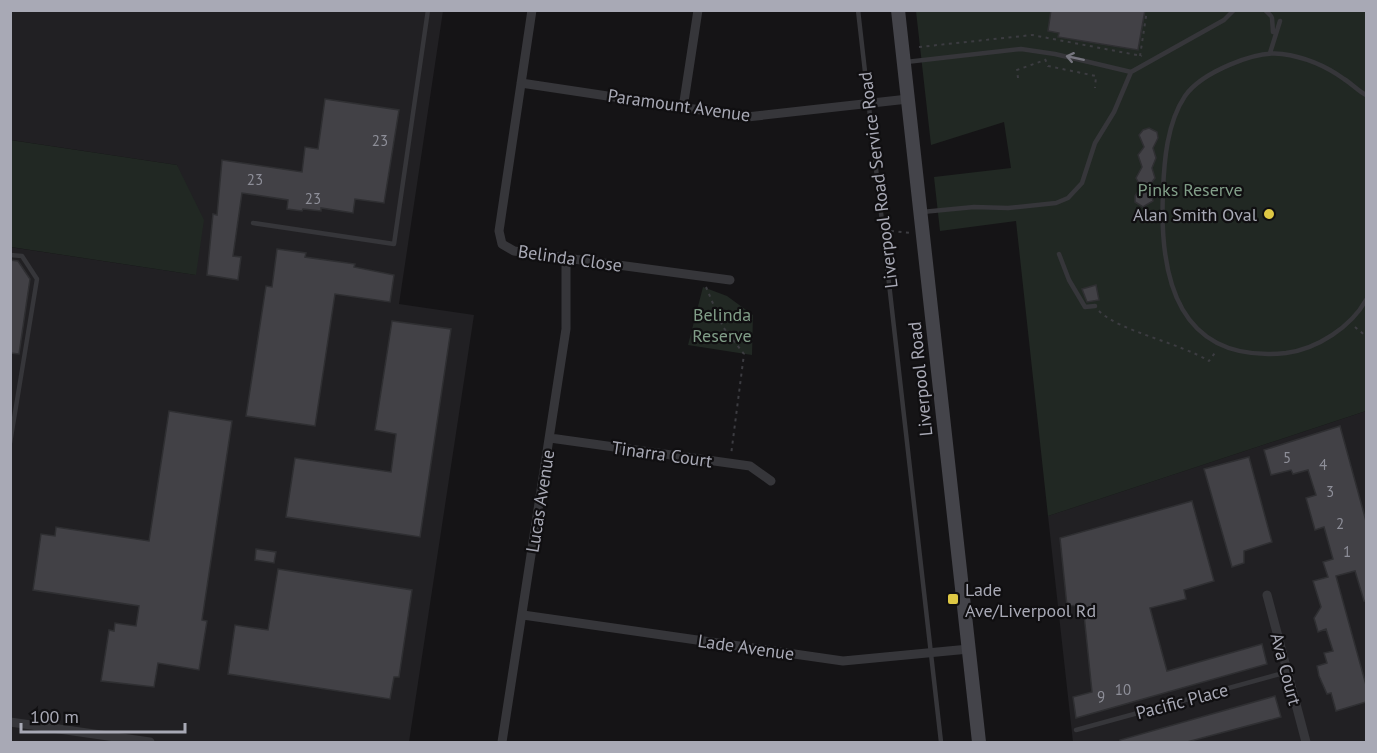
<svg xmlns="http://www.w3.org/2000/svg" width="1377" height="753" viewBox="0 0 1377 753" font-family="'PT Sans',sans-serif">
	<rect width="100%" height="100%" fill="#151416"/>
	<path fill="#212023" d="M 11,11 L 443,11 L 399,304 L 474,315 L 409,742 L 11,742 L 10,247 L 196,275 L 177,165 L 11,140 Z
		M 1366,411 L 1366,742 L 1073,742 L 1048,516 Z"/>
	<path fill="#212823" d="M 916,11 L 1366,11 L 1366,411 L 1048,516 L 1016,221 L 940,231 L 934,177 L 1011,168 L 1004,122 L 931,145 Z
		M 10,140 L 177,165 L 204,220 L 196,275 L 11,247 Z
		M 703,287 L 727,296 L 753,315 L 752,355 L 688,345 Z"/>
	<path fill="#424146" stroke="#2f2f32" stroke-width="1.5" d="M 1051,10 L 1145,10 L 1138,50 L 1058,37 L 1059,33 L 1048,31 Z
		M 325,99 L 399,110 L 384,203 L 355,199 L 353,213 L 321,208 L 321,211 L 303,209 L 302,211 L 287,209 L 288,200 L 242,193 L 233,256 L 241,257 L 238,280 L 207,275 L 213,214 L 217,215 L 222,160 L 302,172 L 305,147 L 318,149 Z
		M 1149,128 L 1157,132 L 1158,138 L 1153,148 L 1156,158 L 1152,168 L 1155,178 L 1149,186 L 1153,201 L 1143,207 L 1135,202 L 1135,196 L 1141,187 L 1136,178 L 1142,167 L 1138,155 L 1144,147 L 1139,135 L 1143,130 Z
		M 277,249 L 306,253 L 305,257 L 355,264 L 354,267 L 394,275 L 390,302 L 335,294 L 315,426 L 246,416 L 266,286 L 272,287 Z
		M 10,260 L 18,261 L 30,279 L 19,354 L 10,353 Z
		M 1096,285 L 1099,300 L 1087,302 L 1082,289 Z
		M 392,321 L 451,329 L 420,537 L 286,517 L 295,458 L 391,472 L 396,434 L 375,430 Z
		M 169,411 L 232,421 L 202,620 L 207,621 L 199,670 L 158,663 L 154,687 L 101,681 L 109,630 L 114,631 L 115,623 L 136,626 L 139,606 L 33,590 L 41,534 L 55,536 L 56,527 L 149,541 Z
		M 1340,426 L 1366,521 L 1366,601 L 1364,601 L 1355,571 L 1336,576 L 1366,685 L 1366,702 L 1336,711 L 1331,693 L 1327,694 L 1319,676 L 1317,666 L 1327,663 L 1324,653 L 1333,651 L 1326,629 L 1318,632 L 1314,618 L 1321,607 L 1313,581 L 1328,577 L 1323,562 L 1333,559 L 1324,527 L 1315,530 L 1306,498 L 1316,495 L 1308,470 L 1293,474 L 1291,470 L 1271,475 L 1264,450 Z
		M 1249,457 L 1272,542 L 1244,551 L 1244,563 L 1232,567 L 1204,469 Z
		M 1192,501 L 1214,581 L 1184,590 L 1186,599 L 1150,608 L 1167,671 L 1262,644 L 1267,664 L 1076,718 L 1073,697 L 1092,692 L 1083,605 L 1067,606 L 1060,538 Z
		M 256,549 L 276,552 L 274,563 L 255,560 Z
		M 278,569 L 412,590 L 399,677 L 394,677 L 390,699 L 228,674 L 235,625 L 268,630 Z
		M 1275,696 L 1281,717 L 1187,742 L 1120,742 L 1120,740 Z"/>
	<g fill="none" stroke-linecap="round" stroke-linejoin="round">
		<path stroke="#3c3c41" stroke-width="2" stroke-dasharray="3 4.5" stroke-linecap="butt" d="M 919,47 L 1032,35 L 1142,56
			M 1140,56 L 1147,10
			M 1045,59 L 1048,66 L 1096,76 L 1095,88
			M 1018,78 L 1017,70 L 1045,60
			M 891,231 L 911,233
			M 706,287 L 723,327 L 744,354 L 731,455
			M 1099,311 C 1119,331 1180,343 1209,361 L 1217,350
			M 1355,327 L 1366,336"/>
		<path stroke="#36363a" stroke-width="4.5" d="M 858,10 L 941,742
			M 1265,10 L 1271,16
			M 1272,18 L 1273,32
			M 1270,53 L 1280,21
			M 906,62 L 1021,49 L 1055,54 L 1131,72
			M 1366,95 C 1358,91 1352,84 1344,79 C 1326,66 1305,57 1282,54 C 1255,50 1201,73 1185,96 C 1167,123 1164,161 1163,192 C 1159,279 1178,364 1286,353 C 1317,349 1351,327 1366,300
			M 922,212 L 974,207 L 1008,208 L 1056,203 L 1068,198 L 1082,183 L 1095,143 L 1114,112 L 1131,72 L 1224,20 L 1234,10
			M 253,223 L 394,244 L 428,10
			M 1059,254 L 1069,280 L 1085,307 L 1095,306
			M 10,255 L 22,256 L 37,279 L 10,443
			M 1076,730 L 1287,672"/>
		<path stroke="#36363a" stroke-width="9" d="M 532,10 L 499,231 L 502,244 L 514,251 L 730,280
			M 521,83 L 747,117 L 908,99
			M 683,108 L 698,10
			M 550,438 L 750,466 L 771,481
			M 1267,595 L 1306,742
			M 523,615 L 843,661 L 969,649
			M 10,722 L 150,742
			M 502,742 L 566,329 L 566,258"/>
		<path stroke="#44444a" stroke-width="14" d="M 898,10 L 979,742"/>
	</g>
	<defs><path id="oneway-shaft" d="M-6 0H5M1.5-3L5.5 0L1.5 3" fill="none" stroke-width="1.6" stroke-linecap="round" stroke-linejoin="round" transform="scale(1.5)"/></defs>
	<use stroke="#75757e" href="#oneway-shaft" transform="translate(1075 58) rotate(-168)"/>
	<g fill="#dec844" stroke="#100f11" stroke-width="2">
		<circle cx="1269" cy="214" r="6"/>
		<rect x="947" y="593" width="12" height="12" rx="3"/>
	</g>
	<g text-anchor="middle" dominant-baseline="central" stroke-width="4.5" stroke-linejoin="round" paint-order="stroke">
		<g font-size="15" fill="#8e8f99">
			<text x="380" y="140">23</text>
			<text x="255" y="179">23</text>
			<text x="313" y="198">23</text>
			<text x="1287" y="457">5</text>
			<text x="1323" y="464">4</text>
			<text x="1330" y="491">3</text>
			<text x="1340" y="523">2</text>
			<text x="1347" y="551">1</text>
			<text x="1123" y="689">10</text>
			<text x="1101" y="696">9</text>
		</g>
		<g font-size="18" fill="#a8a9b5" stroke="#100f11">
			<text transform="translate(679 105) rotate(8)">Paramount Avenue</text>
			<text transform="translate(878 180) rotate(-97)">Liverpool Road Service Road</text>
			<text transform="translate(570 258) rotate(8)">Belinda Close</text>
			<text transform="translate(920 379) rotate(-96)">Liverpool Road</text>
			<text transform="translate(662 454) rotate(8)">Tinarra Court</text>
			<text transform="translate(540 501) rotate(-81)">Lucas Avenue</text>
			<text transform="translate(746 647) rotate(8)">Lade Avenue</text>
			<text transform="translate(1286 669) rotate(75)">Ava Court</text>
			<text transform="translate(1182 701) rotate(-15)">Pacific Place</text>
		</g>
		<g font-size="18" fill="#819e88" stroke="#100f11">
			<text x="1190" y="189">Pinks Reserve</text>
			<text x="722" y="314">Belinda<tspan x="722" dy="21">Reserve</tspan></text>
		</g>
		<g font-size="18" fill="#a8a9b5" stroke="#100f11" text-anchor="end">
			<text x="1257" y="214">Alan Smith Oval</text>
			<text x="965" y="589" text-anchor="start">Lade<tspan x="965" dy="21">Ave/Liverpool Rd</tspan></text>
		</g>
	</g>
	<rect width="1377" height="753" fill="none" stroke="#a8a9b5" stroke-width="24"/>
	<path d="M21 723v9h164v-9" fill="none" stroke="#a8a9b5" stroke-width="3"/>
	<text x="30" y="723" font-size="18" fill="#a8a9b5" stroke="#100f11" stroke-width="4.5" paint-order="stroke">100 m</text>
</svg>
